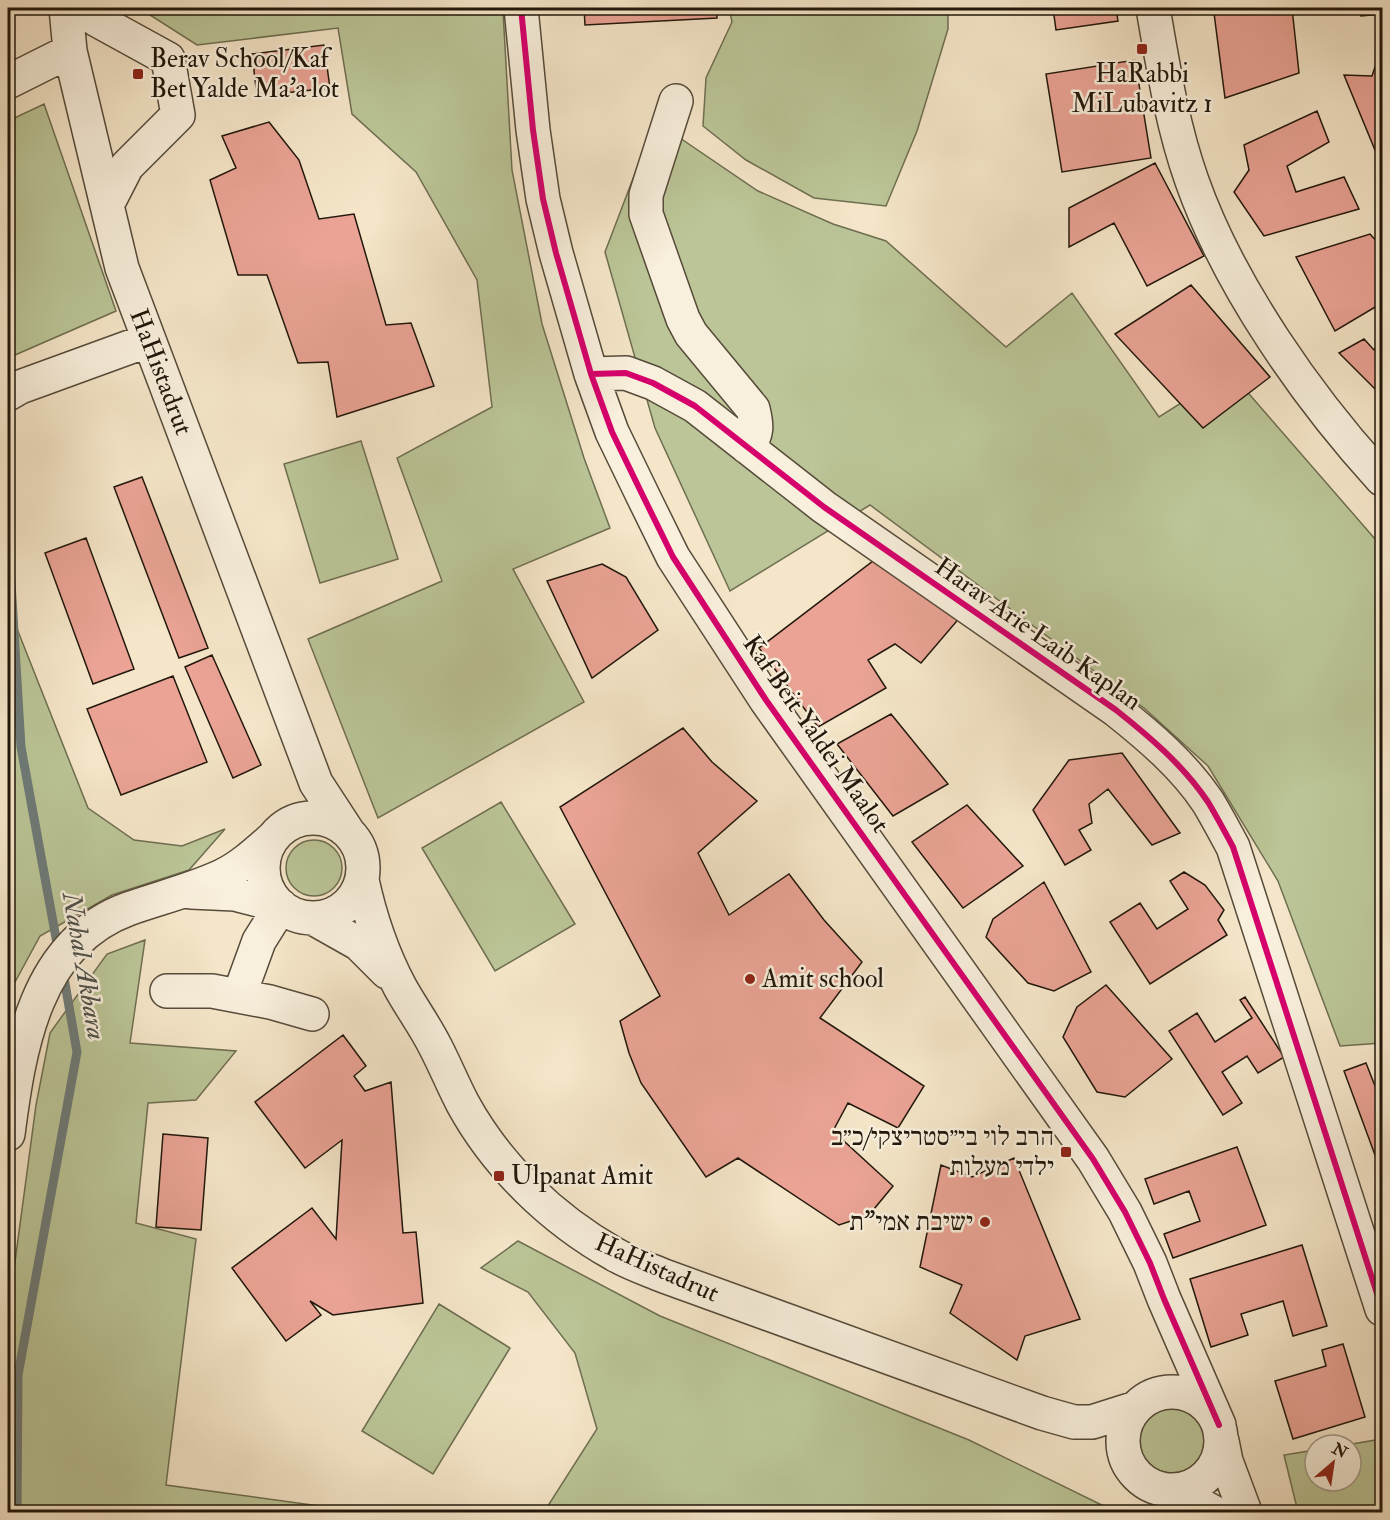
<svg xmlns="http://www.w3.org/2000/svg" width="1390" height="1520" viewBox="0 0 1390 1520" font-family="'IM FELL Double Pica','Frank Ruhl Libre',serif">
	<rect width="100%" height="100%" fill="#f5e6c9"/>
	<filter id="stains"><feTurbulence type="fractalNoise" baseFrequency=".00333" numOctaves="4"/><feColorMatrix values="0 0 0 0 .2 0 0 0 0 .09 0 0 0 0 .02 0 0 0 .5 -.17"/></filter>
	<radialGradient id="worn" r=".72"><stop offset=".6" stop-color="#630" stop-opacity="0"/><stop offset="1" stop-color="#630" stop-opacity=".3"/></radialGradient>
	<path fill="#bbc597" stroke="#6e6e51" stroke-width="1.5" d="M 139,8 L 501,8 L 503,11 L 512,170 L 542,324 L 584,458 L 610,528 L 513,569 L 584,702 L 378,818 L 308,639 L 442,581 L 397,458 L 492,407 L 477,280 L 416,172 L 352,114 L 338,28 L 197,45 Z
		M 729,8 L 948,8 L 948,29 L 917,131 L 886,206 L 814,198 L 746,160 L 703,126 L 706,78 L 732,22 Z
		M 44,104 L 116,311 L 8,358 L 8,121 Z
		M 655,121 L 758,191 L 833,224 L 886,241 L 1006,347 L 1072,293 L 1159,417 L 1230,372 L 1382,547 L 1382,1043 L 1340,1046 L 1278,881 L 1208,766 L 1144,708 L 870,505 L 730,591 L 655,428 L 605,252 Z
		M 361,441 L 398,559 L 320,583 L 284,464 Z
		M 8,606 L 88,808 L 134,840 L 182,846 L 225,829 L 189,870 L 112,895 L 40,936 L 8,995 L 8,919 L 10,906 L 8,902 Z
		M 501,802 L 575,924 L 495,971 L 422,848 Z
		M286 868a28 28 0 1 1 56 0a28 28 0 1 1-56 0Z
		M 145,940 L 130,1043 L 236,1051 L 196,1100 L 148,1103 L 136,1223 L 196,1239 L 166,1485 L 363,1512 L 8,1512 L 8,1314 L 36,1105 L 50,1033 L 107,954 Z
		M 518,1241 L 660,1316 L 969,1440 L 1116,1512 L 544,1512 L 597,1429 L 575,1353 L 528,1292 L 481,1268 Z
		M 439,1304 L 510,1348 L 433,1474 L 362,1431 Z
		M1140 1441a32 32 0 1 1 64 0a32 32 0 1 1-64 0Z
		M 1382,1439 L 1382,1512 L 1298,1512 L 1284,1455 L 1315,1450 L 1315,1481 L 1351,1481 L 1351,1445 L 1346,1445 Z"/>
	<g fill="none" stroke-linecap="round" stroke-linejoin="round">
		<path stroke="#6e7b78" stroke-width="9" d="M 8,533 L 21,747 L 58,949
			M 17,1512 L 18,1375 L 77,1052 L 63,972"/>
	</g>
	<path fill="#eaa395" stroke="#21170b" stroke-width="1.5" d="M 584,8 L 716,8 L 717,18 L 585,25 Z
		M 1053,8 L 1116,8 L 1118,21 L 1056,30 Z
		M 1237,8 L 1292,8 L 1299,73 L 1225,98 L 1214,13 Z
		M 1359,8 L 1382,8 L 1382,14 L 1361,16 Z
		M 324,45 L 330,88 L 257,96 L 252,54 Z
		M 1382,59 L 1382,167 L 1344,75 L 1372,76 L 1377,61 Z
		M 1135,60 L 1151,158 L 1062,172 L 1046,74 Z
		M 1317,111 L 1329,142 L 1287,166 L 1296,192 L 1344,177 L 1359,209 L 1264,236 L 1234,192 L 1249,170 L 1244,145 Z
		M 269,122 L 299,160 L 319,219 L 354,214 L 386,325 L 411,323 L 434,386 L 337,417 L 328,362 L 298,363 L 267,275 L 238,275 L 210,180 L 236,168 L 222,136 Z
		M 1155,163 L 1204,256 L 1147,286 L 1114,223 L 1069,247 L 1069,208 Z
		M 1370,234 L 1382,247 L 1382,303 L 1335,331 L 1296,257 Z
		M 1191,285 L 1270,377 L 1203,428 L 1115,334 Z
		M 1364,339 L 1374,350 L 1382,341 L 1382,396 L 1339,353 Z
		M 142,477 L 208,648 L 179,658 L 114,487 Z
		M 86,538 L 134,669 L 93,684 L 45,553 Z
		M 877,558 L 962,615 L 921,663 L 895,644 L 868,660 L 886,688 L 818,727 L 759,648 Z
		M 602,564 L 626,577 L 658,630 L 592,678 L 547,581 Z
		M 212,655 L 261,765 L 233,778 L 185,667 Z
		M 173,676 L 207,762 L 121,795 L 87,709 Z
		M 891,714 L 948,784 L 893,816 L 837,744 Z
		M 683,728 L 712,762 L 757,801 L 698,853 L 729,915 L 789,874 L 824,920 L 862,962 L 820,1018 L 924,1086 L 898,1128 L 848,1103 L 833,1131 L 893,1186 L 869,1215 L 839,1225 L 738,1158 L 706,1177 L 641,1083 L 629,1053 L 620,1021 L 660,996 L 560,807 Z
		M 1122,753 L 1180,833 L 1152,845 L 1108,789 L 1089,804 L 1092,823 L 1079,830 L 1091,850 L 1065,865 L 1033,810 L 1069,760 Z
		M 967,805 L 1023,866 L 963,908 L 912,842 Z
		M 1184,872 L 1205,885 L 1224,910 L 1218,920 L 1227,935 L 1150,984 L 1110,922 L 1140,903 L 1157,929 L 1188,909 L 1170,881 Z
		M 1044,882 L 1091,972 L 1054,991 L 1028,983 L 986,937 L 993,919 Z
		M 1106,985 L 1172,1059 L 1125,1097 L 1097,1092 L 1063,1037 L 1077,1007 Z
		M 1245,997 L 1284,1057 L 1258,1073 L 1247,1056 L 1222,1072 L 1242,1103 L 1223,1115 L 1169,1031 L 1197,1013 L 1215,1042 L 1252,1018 L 1240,1000 Z
		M 343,1035 L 366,1066 L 354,1076 L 365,1091 L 391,1082 L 403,1233 L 416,1232 L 423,1303 L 333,1315 L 310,1301 L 321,1315 L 286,1341 L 232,1268 L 312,1208 L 336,1239 L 342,1140 L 305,1168 L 255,1102 Z
		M 1366,1063 L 1377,1091 L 1382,1089 L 1382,1174 L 1344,1071 Z
		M 163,1134 L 208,1138 L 201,1230 L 156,1227 Z
		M 1237,1147 L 1266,1225 L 1173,1258 L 1164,1234 L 1200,1221 L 1189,1191 L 1154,1204 L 1145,1179 Z
		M 1014,1158 L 1080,1319 L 1025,1336 L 1017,1360 L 950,1313 L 962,1285 L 920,1267 L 941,1165 L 972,1177 Z
		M 1302,1245 L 1327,1326 L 1293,1336 L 1283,1301 L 1241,1314 L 1248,1335 L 1211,1347 L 1190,1279 Z
		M 1343,1344 L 1365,1417 L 1293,1439 L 1275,1381 L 1326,1366 L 1322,1350 Z"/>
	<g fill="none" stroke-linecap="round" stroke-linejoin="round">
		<g stroke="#564b3a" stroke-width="36">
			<path id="minor" d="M 66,8 L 70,51 L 122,268 L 316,783 L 348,832
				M 81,8 L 97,20 L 168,59 L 178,115 L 127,166 L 107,205
				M 521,8 L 533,130 L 543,199 L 556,253 L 591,374 L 612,432 L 643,496 L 673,557 L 766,700 L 1093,1159 L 1125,1212 L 1150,1263 L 1164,1299 L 1219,1425
				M 1153,8 C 1163,66 1172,125 1192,181 C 1229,286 1308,398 1382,479
				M 8,82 L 70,51
				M 676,101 L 646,195 L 646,214 L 683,319 L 691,334 L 753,409 C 757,425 758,435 747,447
				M 591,374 L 626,373 L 653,383 L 695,406 L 824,507 L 1116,710 C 1150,737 1184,766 1208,802 C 1217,817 1225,832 1233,847 L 1382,1309
				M 8,394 L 20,387 L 149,340
				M263 868a50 50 0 1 1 100 0a50 50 0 1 1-100 0Z
				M 362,880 C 370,917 382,953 400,987 C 411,1007 425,1026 435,1046 C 445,1065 453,1085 463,1104 C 497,1166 552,1219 614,1254 C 629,1263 647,1269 664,1276 L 1042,1413 L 1074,1422 L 1092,1422 L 1133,1409
				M 191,892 L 235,894 L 281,906 L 259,941 L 239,996
				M 313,918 L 359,944 L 387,972
				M 167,991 L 212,991 L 270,1002 L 312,1014
				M 8,1134 C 19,1049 35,943 128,909 C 159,898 192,890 222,876 C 241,867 257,852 273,838
				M1123 1441a49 49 0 1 1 98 0a49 49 0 1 1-98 0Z
				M 1222,1441 L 1226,1461 L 1245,1512
				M 1162,1489 L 1193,1501 L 1213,1512"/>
		</g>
		<use href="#minor" stroke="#f8efdc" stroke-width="33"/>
		<g stroke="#f8efdc" stroke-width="10">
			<path id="cycleway" d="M 521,8 L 533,130 L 543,199 L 556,253 L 591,374 L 612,432 L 643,496 L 673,557 L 766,700 L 1093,1159 L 1125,1212 L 1150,1263 L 1164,1299 L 1219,1425
				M 591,374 L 626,373 L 653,383 L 695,406 L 824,507 L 1116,710 C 1150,737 1184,766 1208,802 C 1217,817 1225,832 1233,847 L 1382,1309"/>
		</g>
		<use href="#cycleway" stroke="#d6006c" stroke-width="6"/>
	</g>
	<g fill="#8f2418" stroke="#f8efdc" stroke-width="2">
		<rect x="1136" y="43" width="12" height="12" rx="3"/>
		<rect x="132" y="68" width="12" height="12" rx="3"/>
		<circle cx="750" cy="979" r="6"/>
		<rect x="1060" y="1146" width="12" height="12" rx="3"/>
		<rect x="493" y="1170" width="12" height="12" rx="3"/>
		<circle cx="985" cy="1222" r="6"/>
	</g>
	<g text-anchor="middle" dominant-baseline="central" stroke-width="5" stroke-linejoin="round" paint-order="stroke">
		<g font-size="26" fill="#21170b" stroke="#f8efdc" text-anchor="start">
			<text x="150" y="59">Berav School/Kaf<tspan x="150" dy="30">Bet Yalde Ma'a lot</tspan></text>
			<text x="1142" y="74" text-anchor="middle">HaRabbi<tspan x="1142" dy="30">MiLubavitz 1</tspan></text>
			<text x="762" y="979">Amit school</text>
			<text x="1054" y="1137" text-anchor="end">הרב לוי בי״סטריצקי/כ״ב<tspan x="1054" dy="30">ילדי מעלות</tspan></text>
			<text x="511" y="1176">Ulpanat Amit</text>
			<text x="973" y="1222" text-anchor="end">ישיבת אמי"ת</text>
		</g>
		<g font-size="26" fill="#21170b" stroke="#f8efdc">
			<text transform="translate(161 372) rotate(69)">HaHistadrut</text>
			<text transform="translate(1038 634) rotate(35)">Harav Arie Laib Kaplan</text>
			<text transform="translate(816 734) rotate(55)">Kaf Beit Yaldei Maalot</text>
			<text transform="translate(657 1268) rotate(24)">HaHistadrut</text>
		</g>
		<g font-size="27" font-style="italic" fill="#4e514b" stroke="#f8efdc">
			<text transform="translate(84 966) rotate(80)">Nahal Akbara</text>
		</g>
	</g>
	<rect width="1390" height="1520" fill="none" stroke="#f5e6c9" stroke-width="30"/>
	<rect x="9" y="9" width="1372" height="1502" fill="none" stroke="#21170b" stroke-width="3"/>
	<rect x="15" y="15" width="1360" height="1490" fill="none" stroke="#21170b" stroke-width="1.5"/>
	<g transform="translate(1333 1463) rotate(29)"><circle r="28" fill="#f8efdc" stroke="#a29988" stroke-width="1.5"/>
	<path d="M0-4.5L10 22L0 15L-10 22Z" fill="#8f2418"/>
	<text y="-9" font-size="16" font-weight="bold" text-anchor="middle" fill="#21170b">N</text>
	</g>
	<rect width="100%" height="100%" filter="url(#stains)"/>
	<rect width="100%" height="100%" fill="url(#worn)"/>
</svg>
